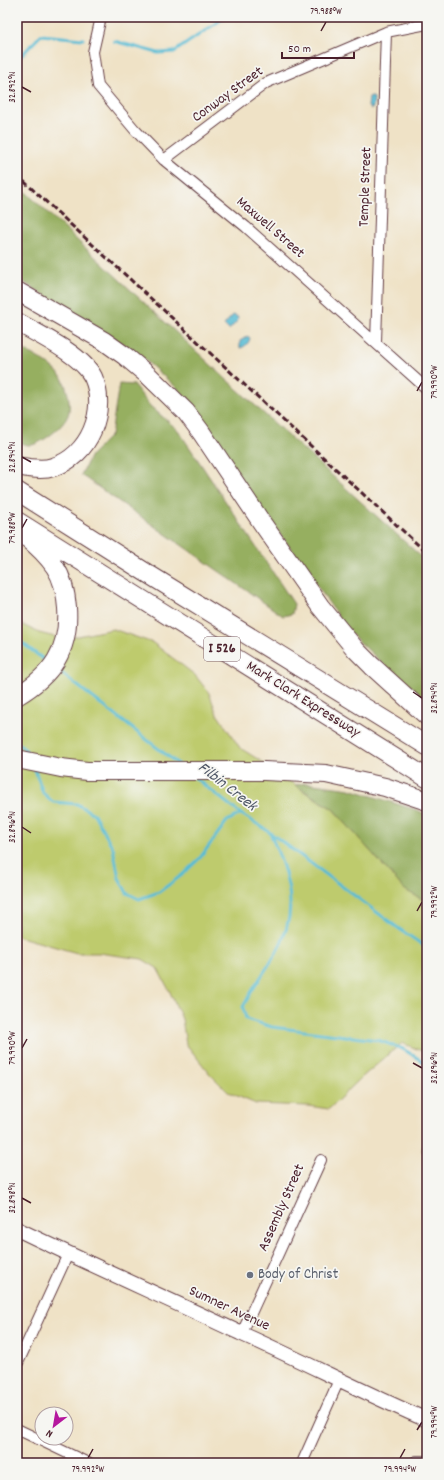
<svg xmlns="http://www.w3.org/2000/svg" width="444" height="1480" viewBox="0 0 444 1480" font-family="Dekko,sans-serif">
	<rect width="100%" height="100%" fill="#f6f6f2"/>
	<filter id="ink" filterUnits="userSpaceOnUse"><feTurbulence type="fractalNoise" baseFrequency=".025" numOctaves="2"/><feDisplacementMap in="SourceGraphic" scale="8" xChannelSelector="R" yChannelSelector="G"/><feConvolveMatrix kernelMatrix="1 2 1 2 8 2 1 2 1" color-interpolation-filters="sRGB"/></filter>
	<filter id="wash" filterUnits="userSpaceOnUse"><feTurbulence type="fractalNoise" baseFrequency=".012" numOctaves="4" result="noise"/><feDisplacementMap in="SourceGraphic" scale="16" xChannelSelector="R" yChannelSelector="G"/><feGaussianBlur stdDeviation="0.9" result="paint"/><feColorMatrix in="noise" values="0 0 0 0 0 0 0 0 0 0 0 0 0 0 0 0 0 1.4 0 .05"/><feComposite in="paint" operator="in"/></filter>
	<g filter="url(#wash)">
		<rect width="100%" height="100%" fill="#efe2c6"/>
		<path fill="#becb6d" stroke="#84754c" d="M 17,622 L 39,633 L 63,639 L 113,629 L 153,643 L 195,675 L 209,693 L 217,714 L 240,748 L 272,768 L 305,792 L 333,809 L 405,890 L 427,902 L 427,1053 L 402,1043 L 361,1078 L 329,1109 L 308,1106 L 256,1104 L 228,1092 L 210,1074 L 186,1044 L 182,1019 L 169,990 L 157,968 L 142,959 L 99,953 L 77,953 L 17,936 Z
			M 427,1135 L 427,1160 L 422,1150 Z"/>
		<path fill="#96af60" stroke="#706746" d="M 17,184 L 226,379 L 427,562 L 427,702 L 411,690 L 350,633 L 292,550 L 254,500 L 211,430 L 177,388 L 136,352 L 17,278 Z
			M 17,346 C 30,354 55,365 62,378 C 66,385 71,402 69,411 C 68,424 44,442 32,445 C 28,446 21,443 17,442 Z
			M 119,384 L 134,385 L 150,406 L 178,430 L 294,604 L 292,614 L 283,616 L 81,475 L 91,455 L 111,435 Z
			M 306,783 L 350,789 L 419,811 L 427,815 L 427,902 L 405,890 L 333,809 L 295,785 Z"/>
		<path fill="#56bcd4" stroke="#506e80" d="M 371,96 L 374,98 L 373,107 L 372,109 L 368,107 L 369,97 Z
			M 233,315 L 238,317 L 238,320 L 229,330 L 224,325 Z
			M 248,336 L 250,338 C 249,343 245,347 240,348 L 240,341 Z"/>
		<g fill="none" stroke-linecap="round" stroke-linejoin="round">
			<path stroke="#56bcd4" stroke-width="3" d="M 114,41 L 158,53 L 174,52 L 225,17
				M 17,60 L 41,35 L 83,39
				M 17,639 L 47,662
				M 56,669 L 178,764
				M 17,742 L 25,749 L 27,754
				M 35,770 L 43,793 L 53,802 L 77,804 L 94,814 L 113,848 L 119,878 L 127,893 L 139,899 L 159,892 L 182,875 L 200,858 L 227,821 L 241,814
				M 195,778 L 241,814 L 265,829 L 398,928 L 427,948
				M 271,835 C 289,879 301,910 275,955 C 264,973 252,989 243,1007 L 246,1019 L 272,1027 L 378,1040 L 403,1049 L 427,1064"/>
		</g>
	</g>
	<g filter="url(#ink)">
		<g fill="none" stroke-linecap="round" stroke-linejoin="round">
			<g stroke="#633c42" stroke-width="12">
				<path id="street" d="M 101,17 L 93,52 L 98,86 L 135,130 L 164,160 L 246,227 L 427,389
					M 164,160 L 266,83 L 386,32 L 427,24
					M 376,342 L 386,32
					M 242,1333 L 321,1160
					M 17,1365 L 68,1254
					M 17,1429 L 88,1463
					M 302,1463 L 339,1380
					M 414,1463 L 416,1461 L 427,1461"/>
			</g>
			<g stroke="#633c42" stroke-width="16">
				<path id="secondary" d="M 17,1229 C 91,1265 166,1298 240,1333 C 303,1361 364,1393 427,1420"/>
			</g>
			<g stroke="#633c42" stroke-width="20">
				<path id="highway" d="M 17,291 L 104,341 L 125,356 L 149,376 L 186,412 L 201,432 L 262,523 L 320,606 L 356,650 L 372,666 L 427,716
					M 17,322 C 38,334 82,355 93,377 C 108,410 89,457 53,467 C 42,471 28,468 17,466
					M 17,491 L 145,572 L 427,746
					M 17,521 L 427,778
					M 17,696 C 52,675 70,650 67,608 C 66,594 63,579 55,567 C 47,555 36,545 25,536
					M 17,759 L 61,768 L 87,771 L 264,771 L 326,774 L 385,787 L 427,801"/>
			</g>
			<use href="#street" stroke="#fff" stroke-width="10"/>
			<use href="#secondary" stroke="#fff" stroke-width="14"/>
			<use href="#highway" stroke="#fff" stroke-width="18"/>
			<path stroke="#4a1f2b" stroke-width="3" stroke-dasharray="6 3" stroke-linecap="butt" d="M 17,175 L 427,553"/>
		</g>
	</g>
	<path fill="none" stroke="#4a1f2b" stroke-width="1.5" d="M 321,31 L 326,22M 22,87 L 31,92M 417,391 L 422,382M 22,457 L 31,462M 22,528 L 27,519M 413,692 L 422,698M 22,827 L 31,833M 417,911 L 422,902M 22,1048 L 27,1039M 413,1063 L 422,1068M 22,1198 L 31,1203M 417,1430 L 422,1422M 88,1458 L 93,1449M 400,1458 L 405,1449"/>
	<circle fill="#6b7280" stroke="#f6f6f2" stroke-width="1.5" cx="250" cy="1275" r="4"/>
	<g text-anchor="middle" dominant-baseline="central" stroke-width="3.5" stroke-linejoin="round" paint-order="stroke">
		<rect fill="#f6f6f2" stroke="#7e6067" stroke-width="1" x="204" y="637" width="36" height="24" rx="3"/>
		<g font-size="14" font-weight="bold" fill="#4a1f2b">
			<text x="222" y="649">I 526</text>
		</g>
		<g font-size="15" fill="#4a1f2b" stroke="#f6f6f2">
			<text transform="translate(228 95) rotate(-36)">Conway Street</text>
			<text transform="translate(366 187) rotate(-88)">Temple Street</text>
			<text transform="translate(270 228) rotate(41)">Maxwell Street</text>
			<text transform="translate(303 700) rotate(32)">Mark Clark Expressway</text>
			<text transform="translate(282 1208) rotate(-66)">Assembly Street</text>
			<text transform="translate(229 1309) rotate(25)">Sumner Avenue</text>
		</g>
		<g font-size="15" fill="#5b616d" stroke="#f6f6f2" text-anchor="start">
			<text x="258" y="1275">Body of Christ</text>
		</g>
		<g font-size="16" font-style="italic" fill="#4e5666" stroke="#f6f6f2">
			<text transform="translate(227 787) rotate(38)">Filbin Creek</text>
		</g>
	</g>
	<rect width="444" height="1480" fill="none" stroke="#f6f6f2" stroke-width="44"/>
	<g transform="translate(54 1426) rotate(211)"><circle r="19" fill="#f6f6f2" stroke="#b1a0a2"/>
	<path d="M0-3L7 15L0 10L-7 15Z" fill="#b5179e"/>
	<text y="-6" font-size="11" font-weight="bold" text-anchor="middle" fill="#4a1f2b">N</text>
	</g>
	<path d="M282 52v6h72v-6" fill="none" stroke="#4a1f2b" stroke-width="2"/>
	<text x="288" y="52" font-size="12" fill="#4a1f2b" stroke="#f6f6f2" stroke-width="3" paint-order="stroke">50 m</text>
	<rect x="22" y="22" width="400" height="1436" fill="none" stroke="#4a1f2b" stroke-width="1.5"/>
	<g font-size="10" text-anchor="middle" fill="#4a1f2b">
		<text x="326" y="14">79.988°W</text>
		<text transform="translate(11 87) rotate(-90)" y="4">32.892°N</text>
		<text transform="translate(433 382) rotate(-90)" y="4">79.990°W</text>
		<text transform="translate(11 457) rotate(-90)" y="4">32.894°N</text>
		<text transform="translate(11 528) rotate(-90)" y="4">79.988°W</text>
		<text transform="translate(433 698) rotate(-90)" y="4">32.894°N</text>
		<text transform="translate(11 827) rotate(-90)" y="4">32.896°N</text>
		<text transform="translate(433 902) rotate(-90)" y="4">79.992°W</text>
		<text transform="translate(11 1048) rotate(-90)" y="4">79.990°W</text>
		<text transform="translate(433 1068) rotate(-90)" y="4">32.896°N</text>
		<text transform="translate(11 1198) rotate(-90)" y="4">32.898°N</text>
		<text transform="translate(433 1422) rotate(-90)" y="4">79.994°W</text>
		<text x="88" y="1472">79.992°W</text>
		<text x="400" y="1472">79.994°W</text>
	</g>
</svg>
